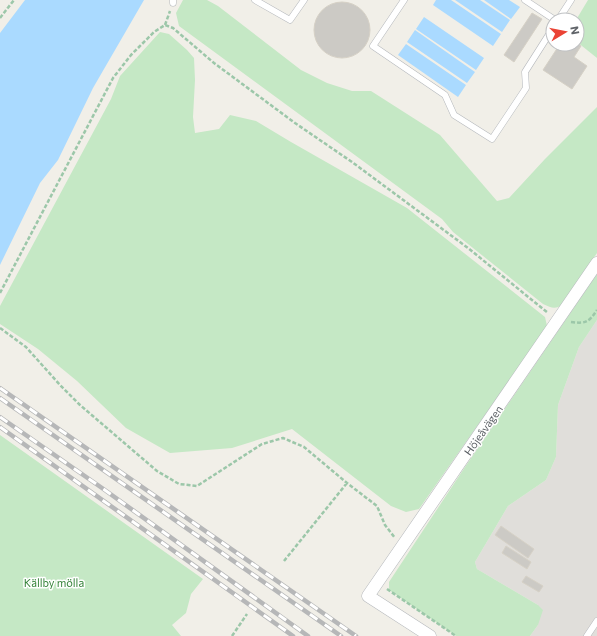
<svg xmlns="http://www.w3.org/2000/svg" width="597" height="636" viewBox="0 0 597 636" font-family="Commissioner,sans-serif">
	<rect width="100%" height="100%" fill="#f1efe8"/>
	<path fill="#e0deda" d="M 597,320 L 597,636 L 530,636 L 538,625 L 538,605 L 477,569 L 475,562 L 508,506 L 546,480 L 556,457 L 558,405 L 579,347 Z"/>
	<path fill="#c5e8c5" d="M 183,0 L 207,0 L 218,6 L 301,70 L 327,83 L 352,91 L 371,91 L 440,135 L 497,201 L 509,198 L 545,159 L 597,107 L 597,253 L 563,304 C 555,310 552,308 543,304 L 453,232 L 442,219 L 179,26 L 176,13 Z
		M 588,0 L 597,0 L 597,58 L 577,42 L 577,20 L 576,20 Z
		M 160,32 L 169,34 L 187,50 L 194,58 L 195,80 L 193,117 L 195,133 L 219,129 L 230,115 L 256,121 L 291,142 L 407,208 L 545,317 L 547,326 L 419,509 L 406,512 L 391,506 L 292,429 L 232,448 L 170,453 L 126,428 L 77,381 L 38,349 L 0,324 L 0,306 L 111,99 L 120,76 Z
		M 597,274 L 597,320 L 579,347 L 558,405 L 556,457 L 546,480 L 508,506 L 475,562 L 477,569 L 538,605 L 543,610 L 538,625 L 530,636 L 456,636 L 389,590 L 389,582 L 465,467 Z
		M 0,435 L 203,579 L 191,594 L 186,613 L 172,625 L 181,636 L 0,636 Z"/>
	<path fill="#aadaff" d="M 25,0 L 144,0 L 93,88 L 58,160 L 40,183 L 0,265 L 0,33 Z
		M 436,0 L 451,0 L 501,34 L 493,46 L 433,5 Z
		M 455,0 L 480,0 L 510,20 L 502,32 Z
		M 484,0 L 509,0 L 520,7 L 511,19 Z
		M 424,17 L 484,58 L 476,70 L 416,29 Z
		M 415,30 L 475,72 L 467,83 L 407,42 Z
		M 406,44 L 466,85 L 458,97 L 398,55 Z"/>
	<path fill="#cccac5" stroke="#d6d1c6" d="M314 30a28 28 0 1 1 56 0a28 28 0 1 1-56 0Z
		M 532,13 L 542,19 L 514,62 L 504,55 Z
		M 577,43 L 581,46 L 574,57 L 587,66 L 572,89 L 543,70 L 560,44 Z
		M 501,526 L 534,549 L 528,558 L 495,535 Z
		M 506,546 L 531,562 L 527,569 L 502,553 Z
		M 526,576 L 543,586 L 539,592 L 522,582 Z"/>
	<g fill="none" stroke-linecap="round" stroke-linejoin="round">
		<g stroke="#b5b8bc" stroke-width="7">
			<path id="lane" d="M 255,0 L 290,20 L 304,0
				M 404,0 L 373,46 L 445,95 L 454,115 L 492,139 L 526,88 L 525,72 L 553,28
				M 525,0 L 555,20
				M 173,3 L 173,0
				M 558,20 L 571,0
				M 587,636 L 597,621"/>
		</g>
		<g stroke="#b5b8bc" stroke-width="13">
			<path id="street" d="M 430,636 L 368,596 L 597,263"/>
		</g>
		<path stroke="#9cc7a9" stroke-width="2.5" stroke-dasharray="4 2" stroke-linecap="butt" d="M 0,18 L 14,0
			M 165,25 L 170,11
			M 0,293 L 113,78 L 131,55 L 154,32 L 165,25 L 173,28 L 214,63 L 295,123 L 352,162 L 468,248 L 548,313
			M 571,322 C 586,324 589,322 597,310
			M 0,328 L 26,347 L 60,385 L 80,405 L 157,471 L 179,484 L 197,486 L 262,444 L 283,438 L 304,447 L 347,483 L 377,506 L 385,525 L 395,538
			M 284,561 L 347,483
			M 387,589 L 456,636
			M 232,636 L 247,614"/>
		<use href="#lane" stroke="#fff" stroke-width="6"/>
		<use href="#street" stroke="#fff" stroke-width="12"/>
		<g stroke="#b6b7b8" stroke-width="4.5">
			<path id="rail" d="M 0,388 L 356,636
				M 0,398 L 341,636
				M 0,417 L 102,488 L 308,636
				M 0,427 L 293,636"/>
		</g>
		<use href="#rail" stroke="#fff" stroke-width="3" stroke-dasharray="9" stroke-linecap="butt"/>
	</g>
	<g text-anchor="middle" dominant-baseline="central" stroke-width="3" stroke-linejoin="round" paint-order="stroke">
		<g font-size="11" fill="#5f6368" stroke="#fff">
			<text transform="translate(483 430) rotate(-55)">Höjeåvägen</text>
		</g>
		<g font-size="11" fill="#348238" stroke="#fff">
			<text x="54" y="582">Källby mölla</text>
		</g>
	</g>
	<g transform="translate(565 32) rotate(80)"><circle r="19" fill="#ffffff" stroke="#bfc1c3"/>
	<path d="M0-3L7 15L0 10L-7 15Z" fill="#ea4335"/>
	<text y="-6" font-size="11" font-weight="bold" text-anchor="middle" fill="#5f6368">N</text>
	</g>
</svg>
